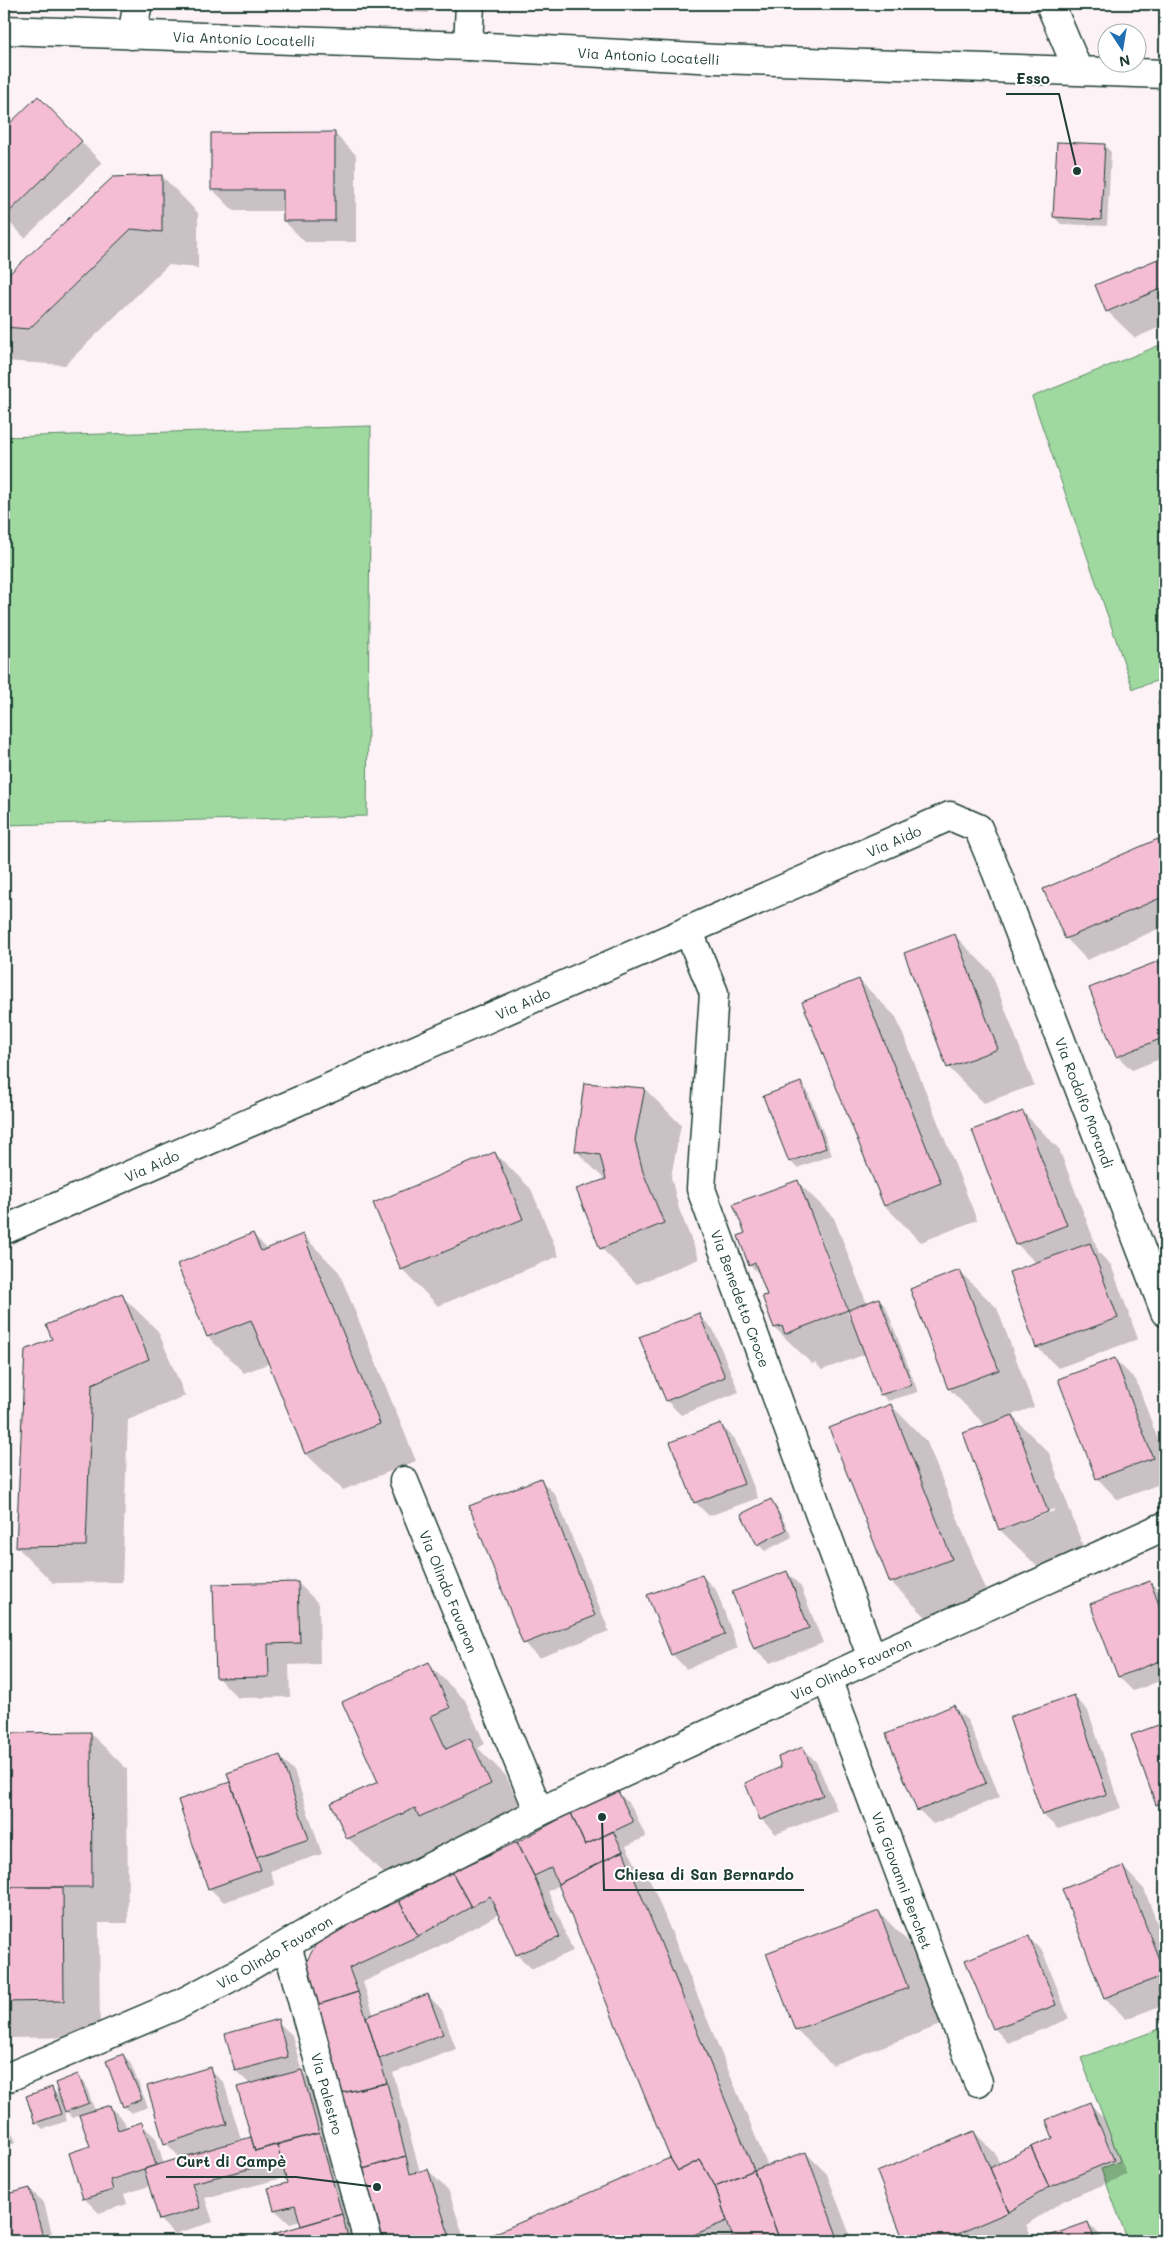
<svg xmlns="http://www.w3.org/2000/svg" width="1169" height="2245" viewBox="0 0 1169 2245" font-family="Mali,sans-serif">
	<rect width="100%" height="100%" fill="#fdf2f6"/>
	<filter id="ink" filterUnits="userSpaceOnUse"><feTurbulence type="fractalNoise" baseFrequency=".02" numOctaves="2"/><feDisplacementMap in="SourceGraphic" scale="10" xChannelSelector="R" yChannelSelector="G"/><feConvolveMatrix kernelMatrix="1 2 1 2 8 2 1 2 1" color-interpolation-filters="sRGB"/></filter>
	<g filter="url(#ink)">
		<path fill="#9fd99f" stroke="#5f8b6a" d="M 1165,343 L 1165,678 L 1133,689 L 1032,397 Z
			M 371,426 L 367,816 L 4,825 L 4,437 Z
			M 1165,2027 L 1165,2241 L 1128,2241 L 1101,2169 L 1120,2161 L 1081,2058 Z"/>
		<path fill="#0003" fill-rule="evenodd" d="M 230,4 L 428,4 L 428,13 Z
			M 38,98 L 102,163 L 25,238 L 4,217 L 4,132 Z
			M 334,133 L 356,155 L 356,242 L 305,242 L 284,221 L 284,211 L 234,211 L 212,189 Z
			M 1104,145 L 1111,152 L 1107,226 L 1061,224 L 1054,217 Z
			M 162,176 L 198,213 L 198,268 L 168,265 L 65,365 L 4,361 L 4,276 L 8,276 Z
			M 1165,257 L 1165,325 L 1135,338 L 1107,311 L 1096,286 Z
			M 1158,841 L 1165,848 L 1165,926 L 1087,960 L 1066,938 Z
			M 954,935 L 991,972 L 1034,1085 L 984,1103 L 948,1067 Z
			M 1159,962 L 1165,968 L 1165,1057 L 1132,1070 L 1117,1056 Z
			M 859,980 L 896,1017 L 977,1220 L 921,1242 L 885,1206 Z
			M 800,1083 L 807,1090 L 832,1155 L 797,1168 L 790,1161 Z
			M 586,1085 L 645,1089 L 681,1125 L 671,1177 L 679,1209 L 699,1259 L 637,1284 L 601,1248 L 605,1180 L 576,1151 Z
			M 1023,1112 L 1059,1149 L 1099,1253 L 1111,1265 L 1138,1339 L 1058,1368 L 1037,1347 L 1036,1263 L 1017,1244 Z
			M 495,1153 L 531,1189 L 559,1256 L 438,1306 L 402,1269 Z
			M 798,1182 L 834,1218 L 867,1304 L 879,1300 L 886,1307 L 918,1392 L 888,1401 L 881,1394 L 866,1354 L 822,1370 L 815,1363 L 812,1364 L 775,1328 L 764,1297 L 769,1296 L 761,1276 L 750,1265 L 746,1234 ZM 814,1224 L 816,1224 L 851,1316 L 849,1317 Z
			M 253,1234 L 268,1250 L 303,1235 L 339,1272 L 416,1461 L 343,1490 L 306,1454 L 270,1363 L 244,1373 L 208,1337 Z
			M 960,1272 L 997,1308 L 1034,1407 L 1011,1415 L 1049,1453 L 1084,1549 L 1037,1566 L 1000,1530 L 965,1433 L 986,1426 L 949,1389 ZM 1054,1509 L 1054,1511 L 1019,1524 L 1019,1522 Z
			M 121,1295 L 158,1331 L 185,1396 L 128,1420 L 122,1582 L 53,1583 L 17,1547 Z
			M 699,1315 L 713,1329 L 739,1392 L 681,1415 L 667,1401 Z
			M 1114,1359 L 1136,1380 L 1165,1459 L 1165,1482 L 1118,1500 L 1097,1478 Z
			M 891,1405 L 927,1442 L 988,1595 L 928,1619 L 891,1582 Z
			M 721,1425 L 735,1439 L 758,1498 L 709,1516 L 695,1502 Z
			M 540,1480 L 555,1494 L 609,1631 L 539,1658 L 525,1643 L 471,1507 Z
			M 770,1501 L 777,1508 L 792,1537 L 765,1551 L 758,1544 Z
			M 787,1572 L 801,1587 L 823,1643 L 770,1663 L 755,1649 L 733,1593 Z
			M 701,1575 L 716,1590 L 738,1648 L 686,1669 L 672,1654 Z
			M 1150,1582 L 1165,1599 L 1165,1679 L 1133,1691 L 1119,1677 L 1092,1604 Z
			M 298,1583 L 319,1604 L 320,1664 L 289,1665 L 290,1697 L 238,1698 L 217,1677 Z
			M 428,1664 L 465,1700 L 485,1744 L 478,1748 L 506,1776 L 527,1821 L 449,1845 L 384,1874 L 348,1838 L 380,1782 Z
			M 1074,1696 L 1088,1711 L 1121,1808 L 1058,1829 L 1043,1815 L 1011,1717 Z
			M 954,1707 L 968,1721 L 1000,1797 L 933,1824 L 919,1810 Z
			M 1161,1725 L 1165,1730 L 1165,1812 L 1158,1804 Z
			M 90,1733 L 127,1769 L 128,1923 L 99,1923 L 100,2037 L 4,2038 L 4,1889 L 9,1889 Z
			M 803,1748 L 817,1763 L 837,1810 L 776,1834 L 762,1820 L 746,1784 L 783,1768 Z
			M 280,1757 L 294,1771 L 322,1854 L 270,1871 L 275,1885 L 224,1902 L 209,1888 L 179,1801 L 232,1783 Z
			M 618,1792 L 632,1807 L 646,1837 L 626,1846 L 637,1867 L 650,1880 L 768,2167 L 806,2153 L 827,2174 L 852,2241 L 480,2241 L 671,2159 L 560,1885 L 548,1891 L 573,1951 L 532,1969 L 517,1955 L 499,1914 L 432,1950 L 363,1982 L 374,2016 L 428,1995 L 442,2010 L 456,2049 L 393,2073 L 420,2172 L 428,2170 L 449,2192 L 465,2241 L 385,2241 L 306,1964 L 399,1902 Z
			M 1123,1867 L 1144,1889 L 1165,1944 L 1165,2004 L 1126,2019 L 1105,1998 Z
			M 879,1912 L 915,1949 L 944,2024 L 832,2065 L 796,2029 Z
			M 1028,1937 L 1043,1952 L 1069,2019 L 1008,2043 L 994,2028 Z
			M 277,2021 L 292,2035 L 302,2072 L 316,2086 L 359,2241 L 276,2241 L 274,2235 L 302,2227 L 301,2221 L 290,2224 L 275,2210 L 270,2189 L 289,2184 L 287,2177 L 205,2198 L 213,2222 L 174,2234 L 160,2220 L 150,2186 L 124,2194 L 127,2204 L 99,2213 L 85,2199 L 70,2153 L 91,2147 L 81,2115 L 73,2118 L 63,2108 L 67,2121 L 43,2129 L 36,2122 L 52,2089 L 62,2099 L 78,2076 L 85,2083 L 95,2111 L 110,2106 L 124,2121 L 127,2129 L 141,2124 L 156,2138 L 164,2164 L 181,2159 L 166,2143 L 209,2069 L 224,2083 L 241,2139 L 228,2143 L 228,2145 L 252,2138 L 251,2085 L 236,2071 Z
			M 123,2055 L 130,2062 L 148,2107 L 131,2113 L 124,2106 Z
			M 1089,2103 L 1104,2118 L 1127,2175 L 1063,2201 L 1026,2225 L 1030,2233 L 1011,2241 L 905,2241 L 878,2172 L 974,2132 L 995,2153 L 1000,2165 L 1054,2138 Z
			M 4,2114 L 16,2142 L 4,2147 Z
			M 30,2189 L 44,2203 L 54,2241 L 4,2241 L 4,2196 Z
			M 1088,2223 L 1106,2241 L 1038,2241 Z"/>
		<path fill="#f4bdd3" stroke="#1f3d34" d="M 38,96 L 82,141 L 4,217 L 4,129 Z
			M 335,132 L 335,221 L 283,221 L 283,190 L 211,190 L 211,133 Z
			M 1057,142 L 1105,144 L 1101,220 L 1053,217 Z
			M 162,175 L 162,232 L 131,229 L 29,329 L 4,327 L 4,275 L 8,275 L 113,177 Z
			M 1165,256 L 1165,287 L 1106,312 L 1095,285 Z
			M 1165,699 L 1165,722 L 1158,702 Z
			M 1158,839 L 1165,856 L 1165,896 L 1065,939 L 1043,889 Z
			M 955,934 L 998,1049 L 947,1068 L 904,953 Z
			M 1159,961 L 1165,975 L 1165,1037 L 1116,1057 L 1089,988 Z
			M 859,979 L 941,1183 L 884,1206 L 802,1002 Z
			M 801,1082 L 826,1148 L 789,1162 L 763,1096 Z
			M 584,1083 L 645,1088 L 635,1140 L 643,1172 L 664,1223 L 600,1249 L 576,1189 L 606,1179 L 600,1155 L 575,1151 Z
			M 1023,1111 L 1067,1225 L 1015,1245 L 972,1130 Z
			M 495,1152 L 523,1219 L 401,1270 L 373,1203 Z
			M 798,1180 L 848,1310 L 785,1334 L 782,1326 L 774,1328 L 762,1296 L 767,1295 L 755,1263 L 749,1266 L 738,1236 L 745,1233 L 733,1204 Z
			M 253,1233 L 261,1251 L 303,1234 L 380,1424 L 305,1454 L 251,1320 L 207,1337 L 177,1264 Z
			M 1090,1243 L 1118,1318 L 1036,1348 L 1009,1272 Z
			M 960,1270 L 999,1370 L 948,1389 L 910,1289 Z
			M 122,1293 L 149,1359 L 92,1384 L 86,1546 L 16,1547 L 25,1350 L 52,1339 L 46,1325 Z
			M 879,1298 L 912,1385 L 880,1395 L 848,1310 Z
			M 699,1313 L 725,1377 L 666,1401 L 639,1337 Z
			M 1115,1358 L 1153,1458 L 1096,1479 L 1058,1379 Z
			M 891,1404 L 952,1559 L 890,1583 L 829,1428 Z
			M 1013,1415 L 1048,1512 L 999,1530 L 963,1433 Z
			M 721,1423 L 744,1484 L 694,1503 L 670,1442 Z
			M 541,1478 L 595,1616 L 523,1644 L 469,1506 Z
			M 771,1499 L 786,1530 L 757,1545 L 741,1514 Z
			M 787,1571 L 809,1628 L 754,1649 L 732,1592 Z
			M 702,1574 L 725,1634 L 671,1655 L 647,1595 Z
			M 1150,1581 L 1165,1620 L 1165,1659 L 1118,1677 L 1090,1604 Z
			M 298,1582 L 300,1643 L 268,1644 L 269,1677 L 216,1678 L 213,1584 Z
			M 429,1662 L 450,1708 L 431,1716 L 446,1749 L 470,1738 L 491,1784 L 419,1817 L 415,1808 L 347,1839 L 331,1803 L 378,1782 L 342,1702 Z
			M 1074,1695 L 1107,1794 L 1042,1815 L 1009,1717 Z
			M 954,1705 L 986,1783 L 917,1811 L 886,1734 Z
			M 1161,1724 L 1165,1733 L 1165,1801 L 1156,1805 L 1131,1735 Z
			M 91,1732 L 92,1887 L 7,1887 L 6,1733 Z
			M 803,1747 L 823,1795 L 760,1820 L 745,1783 L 781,1767 L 778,1757 Z
			M 280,1755 L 309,1839 L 256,1857 L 227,1773 Z
			M 230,1782 L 261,1870 L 208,1889 L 178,1800 Z
			M 618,1791 L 633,1822 L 585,1845 L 571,1813 Z
			M 571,1813 L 585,1845 L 613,1831 L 623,1851 L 558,1884 L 551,1868 L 534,1876 L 517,1842 Z
			M 517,1842 L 534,1876 L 560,1937 L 516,1955 L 490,1896 L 471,1907 L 452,1872 Z
			M 623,1851 L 754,2170 L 715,2186 L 700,2160 L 678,2171 L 670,2158 L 558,1884 Z
			M 1123,1866 L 1165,1975 L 1104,1998 L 1062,1889 Z
			M 452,1872 L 471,1907 L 418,1936 L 399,1901 Z
			M 4,1887 L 63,1887 L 64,2001 L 4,2002 Z
			M 399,1901 L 418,1936 L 349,1968 L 358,1992 L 317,2005 L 305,1964 L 321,1935 Z
			M 879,1911 L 908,1988 L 795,2030 L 766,1953 Z
			M 1029,1936 L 1056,2005 L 993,2029 L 965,1960 Z
			M 358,1992 L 387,2083 L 342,2093 L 317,2005 Z
			M 428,1994 L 443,2034 L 379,2059 L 366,2017 Z
			M 278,2019 L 288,2057 L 235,2071 L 225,2034 Z
			M 123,2054 L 142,2099 L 123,2107 L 106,2061 Z
			M 210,2067 L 227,2124 L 164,2144 L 147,2086 Z
			M 302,2070 L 319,2133 L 255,2151 L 237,2087 Z
			M 78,2074 L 89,2103 L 65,2112 L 55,2083 Z
			M 387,2083 L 406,2156 L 363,2169 L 342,2093 Z
			M 52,2087 L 61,2114 L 35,2123 L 26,2096 Z
			M 1090,2102 L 1114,2160 L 1049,2187 L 1031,2147 L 1053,2138 L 1046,2120 Z
			M 110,2105 L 118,2130 L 142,2122 L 156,2165 L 110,2180 L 113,2190 L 83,2199 L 69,2153 L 90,2146 L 79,2115 Z
			M 4,2119 L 10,2135 L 4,2138 Z
			M 974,2131 L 1009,2212 L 941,2241 L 904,2241 L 877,2172 Z
			M 319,2133 L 342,2214 L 301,2226 L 295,2205 L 274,2210 L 268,2188 L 287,2183 L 277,2144 Z
			M 251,2137 L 255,2151 L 277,2144 L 281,2161 L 192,2183 L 200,2208 L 159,2220 L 144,2169 Z
			M 1031,2147 L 1049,2187 L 1009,2212 L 990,2168 Z
			M 806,2152 L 839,2241 L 780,2241 L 754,2170 Z
			M 406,2156 L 410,2174 L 428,2169 L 451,2241 L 384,2241 L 363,2169 Z
			M 670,2158 L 678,2171 L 700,2160 L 715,2186 L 727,2221 L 679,2241 L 477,2241 Z
			M 754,2170 L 780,2241 L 734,2241 L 715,2186 Z
			M 30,2188 L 44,2241 L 4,2241 L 4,2195 Z
			M 342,2214 L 349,2241 L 275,2241 L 273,2234 Z
			M 1088,2222 L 1095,2241 L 1035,2241 Z"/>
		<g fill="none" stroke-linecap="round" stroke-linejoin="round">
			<g stroke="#1f3d34" stroke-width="31">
				<g id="minor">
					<path d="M 1050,4 L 1078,70"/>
					<path d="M 132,35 L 137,8 L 134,4"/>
					<path d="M 468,46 L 470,4"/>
					<path id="s1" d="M 688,930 L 714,993 L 701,1189 L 872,1658"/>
					<path id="s2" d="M 4,1230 L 950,816 L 978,828 L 996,871 L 1165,1312"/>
					<path id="s3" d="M 404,1481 L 539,1812"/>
					<path id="s4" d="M 827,1679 L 978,2082"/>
					<path id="s5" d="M 287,1945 L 368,2241"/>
					<path id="s6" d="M 4,2079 L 180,2004 L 235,1975 L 349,1908 L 539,1812 L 872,1658 L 1165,1526"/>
				</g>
			</g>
			<g stroke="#1f3d34" stroke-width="31">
				<g id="major">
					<path id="s7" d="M 4,30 L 468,46 L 717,59 L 1165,74"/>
				</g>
			</g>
			<use href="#minor" stroke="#fff" stroke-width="28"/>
			<use href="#major" stroke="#fff" stroke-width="28"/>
		</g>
	</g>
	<g text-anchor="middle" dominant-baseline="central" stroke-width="4" stroke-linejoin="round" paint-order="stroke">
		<g font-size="14" fill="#1f3d34" stroke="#fff">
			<text stroke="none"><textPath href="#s7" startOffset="240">Via Antonio Locatelli</textPath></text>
			<text stroke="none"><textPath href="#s7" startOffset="645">Via Antonio Locatelli</textPath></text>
			<text stroke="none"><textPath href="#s2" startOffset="971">Via Aido</textPath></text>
			<text stroke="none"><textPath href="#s2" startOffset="566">Via Aido</textPath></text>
			<text stroke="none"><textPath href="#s2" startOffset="1358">Via Rodolfo Morandi</textPath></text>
			<text stroke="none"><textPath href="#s2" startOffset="161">Via Aido</textPath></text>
			<text stroke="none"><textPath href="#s1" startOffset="381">Via Benedetto Croce</textPath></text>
			<text stroke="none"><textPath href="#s3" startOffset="119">Via Olindo Favaron</textPath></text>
			<text stroke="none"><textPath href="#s6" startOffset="942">Via Olindo Favaron</textPath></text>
			<text stroke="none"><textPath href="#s4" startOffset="215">Via Giovanni Berchet</textPath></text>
			<text stroke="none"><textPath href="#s6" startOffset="299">Via Olindo Favaron</textPath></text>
			<text stroke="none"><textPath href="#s5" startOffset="154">Via Palestro</textPath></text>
		</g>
	</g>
	<path fill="none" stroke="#1f3d34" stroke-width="2" d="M1077 171L1059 94H1006M602 1817L604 1890H804M377 2187L296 2177H166"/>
	<g fill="#1f3d34" stroke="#fff" stroke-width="2">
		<circle cx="1077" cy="171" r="5"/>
		<circle cx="602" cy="1817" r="5"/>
		<circle cx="377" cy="2187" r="5"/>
	</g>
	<g font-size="15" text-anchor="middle" font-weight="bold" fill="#1f3d34" stroke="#fff" stroke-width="4" stroke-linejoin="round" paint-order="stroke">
		<text x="1033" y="84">Esso</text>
		<text x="704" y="1880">Chiesa di San Bernardo</text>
		<text x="231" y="2167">Curt di Campè</text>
	</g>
	<rect width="1169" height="2245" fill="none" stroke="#fff" stroke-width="20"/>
	<rect x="10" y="10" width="1149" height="2225" fill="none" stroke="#1f3d34" stroke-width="2" filter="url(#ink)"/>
	<g transform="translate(1122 48) rotate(168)"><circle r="24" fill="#ffffff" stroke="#a5b1ae"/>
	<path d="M0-4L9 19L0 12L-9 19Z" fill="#1f6fb2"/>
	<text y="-8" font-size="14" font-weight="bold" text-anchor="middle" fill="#1f3d34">N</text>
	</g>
</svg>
